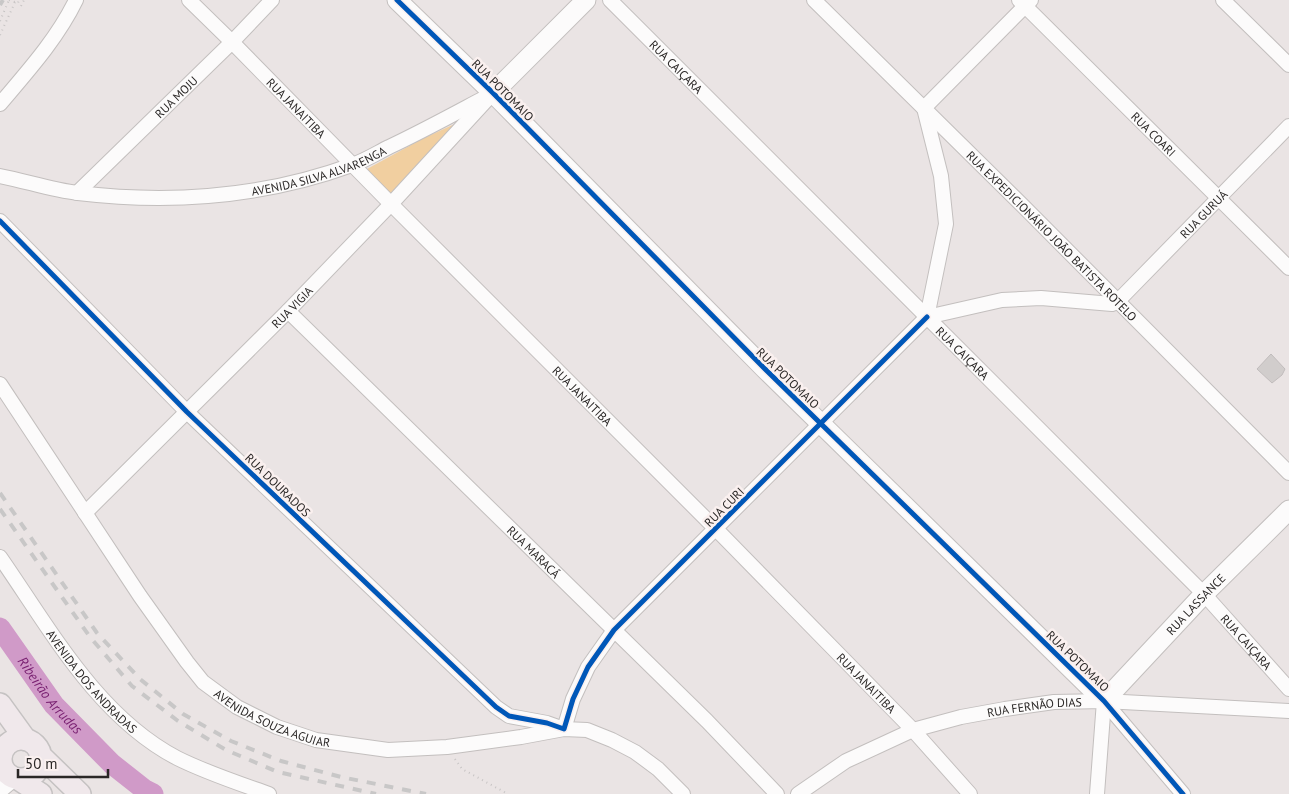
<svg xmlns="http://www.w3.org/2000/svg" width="1289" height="794" viewBox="0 0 1289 794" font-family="'PT Sans',sans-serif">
	<rect width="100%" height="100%" fill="#eae4e4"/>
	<path fill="#f1cfa0" d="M 459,122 L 392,196 L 367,169 L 422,139 Z"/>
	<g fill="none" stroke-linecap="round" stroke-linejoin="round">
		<path stroke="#d09ac8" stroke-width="21" id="s1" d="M 0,628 L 54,705 L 112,764 L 145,790 L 153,794"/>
	</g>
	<path fill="#d1cdcc" stroke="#c1bcbc" d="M 1271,354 L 1285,369 L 1282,375 L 1272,383 L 1257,369 Z"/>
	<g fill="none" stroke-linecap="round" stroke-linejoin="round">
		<g stroke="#c3bfbe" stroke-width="16">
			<g id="street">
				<path id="s2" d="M 189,0 L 232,42 L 391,204 L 716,529 L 913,730 L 970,794"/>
				<path id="s3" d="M 610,0 L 1204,594 L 1289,689"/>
				<path id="s4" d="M 814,0 L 1021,204 L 1289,473"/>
				<path id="s5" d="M 1019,0 L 1289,268"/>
				<path d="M 1223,0 L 1289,65"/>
				<path d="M 0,104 C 28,71 57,39 76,0"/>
				<path id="s6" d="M 0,176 C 26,181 52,190 78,193 C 171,204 264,197 352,165 C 364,161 377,153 389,147 C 421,132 452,115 484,98"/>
				<path id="s7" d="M 77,193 L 232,42 L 272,0"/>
				<path d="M 0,221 L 187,412 L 496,707 L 509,716 L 547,723 L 564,729 L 573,699 L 588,667 L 614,630 L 927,317"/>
				<path id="s8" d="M 288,311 L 707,721 L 777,794"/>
				<path id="s9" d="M 927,317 L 1002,300 L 1041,298 L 1112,304 L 1117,302 L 1289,126"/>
				<path d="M 927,317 L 946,224 L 941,176 L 924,108 L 1031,0"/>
				<path id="s10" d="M 0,384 L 140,596 L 187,662 L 203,682 L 237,707 L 277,727 L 316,740 L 388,750 L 447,747 L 521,737 L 564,729 L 587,730 L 612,740 L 635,752 L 658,769 L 683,794"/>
				<path id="s11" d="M 85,513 L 288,311 L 391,204 L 493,93"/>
				<path id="s12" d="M 0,557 C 50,629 97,716 177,758 C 207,773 238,783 269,794"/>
				<path d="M 1104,701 L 1183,794"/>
				<path id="s13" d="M 798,794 L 846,761 L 913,730 L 961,717 L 1005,709 L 1054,702 L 1104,701 L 1289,711"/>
				<path d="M 1097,794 L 1104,701"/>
			</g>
		</g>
		<g stroke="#c3bfbe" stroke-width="21">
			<g id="secondary">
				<path id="s14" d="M 397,0 L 493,93 L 765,369 L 1104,701 L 1204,594 L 1289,510"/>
				<path d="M 493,93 L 586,0"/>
				<path d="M 0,766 L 2,764"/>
				<path d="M 0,788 L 13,777"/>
			</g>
		</g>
		<g stroke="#c5c2c2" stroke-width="24">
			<path id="primary" d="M 0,704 L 26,740
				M1 759a20 20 0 1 1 40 0a20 20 0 1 1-40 0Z
				M 40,755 L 80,794
				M 18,779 L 41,794"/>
		</g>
		<path stroke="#c7c4c4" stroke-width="2" stroke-dasharray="1 4" stroke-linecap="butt" d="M 9,0 L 18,3 L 19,0
			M 21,6 L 24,0
			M 0,21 L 9,0
			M 455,759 L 462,769 L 508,794"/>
		<use href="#street" stroke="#fcfbfb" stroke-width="14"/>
		<use href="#secondary" stroke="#fcfbfb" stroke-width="19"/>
		<use href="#primary" stroke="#f0e8eb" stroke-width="21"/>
		<path stroke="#c8c7c7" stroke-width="4" stroke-dasharray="9 9" stroke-linecap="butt" d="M 0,5 L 3,0
			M 0,493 L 97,633 L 140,679 L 183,714 L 231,741 L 281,761 L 341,777 L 426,794
			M 0,509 L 90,637 L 132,686 L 178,721 L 226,750 L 278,772 L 376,794"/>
		<path stroke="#c7c4c4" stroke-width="2" stroke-dasharray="1 4" stroke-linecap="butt" d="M 0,35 L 16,0"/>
		<g stroke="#faf0ef" stroke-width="8">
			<path id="cycleway" d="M 397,0 L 493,93 L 765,369 L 1104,701 L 1183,794
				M 0,221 L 187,412 L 496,707 L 509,716 L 547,723 L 564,729 L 573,699 L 588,667 L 614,630 L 927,317"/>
		</g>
		<use href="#cycleway" stroke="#0057b8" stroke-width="5"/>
	</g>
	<g text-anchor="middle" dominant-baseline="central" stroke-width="5" stroke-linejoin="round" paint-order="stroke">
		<g font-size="12" fill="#2a2726" stroke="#faf0ef">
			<text stroke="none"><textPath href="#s3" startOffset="94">RUA CAIÇARA</textPath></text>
			<text transform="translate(503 90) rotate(45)">RUA POTOMAIO</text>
			<text stroke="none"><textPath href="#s7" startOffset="138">RUA MOJU</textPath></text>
			<text stroke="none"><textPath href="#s2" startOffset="152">RUA JANAITIBA</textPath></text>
			<text stroke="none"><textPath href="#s5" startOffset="190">RUA COARI</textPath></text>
			<text stroke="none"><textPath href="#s6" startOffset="324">AVENIDA SILVA ALVARENGA</textPath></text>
			<text stroke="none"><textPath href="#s9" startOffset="316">RUA GURUÁ</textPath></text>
			<text stroke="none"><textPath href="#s4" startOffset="335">RUA EXPEDICIONÁRIO JOÃO BATISTA ROTELO</textPath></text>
			<text stroke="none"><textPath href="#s11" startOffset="292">RUA VIGIA</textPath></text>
			<text stroke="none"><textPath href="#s3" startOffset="499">RUA CAIÇARA</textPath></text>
			<text transform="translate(788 378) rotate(44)">RUA POTOMAIO</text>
			<text stroke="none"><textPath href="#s2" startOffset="558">RUA JANAITIBA</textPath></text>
			<text transform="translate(278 485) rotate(44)">RUA DOURADOS</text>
			<text transform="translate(724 507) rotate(-45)">RUA CURI</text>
			<text stroke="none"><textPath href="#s8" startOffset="344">RUA MARACÁ</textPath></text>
			<text stroke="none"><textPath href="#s14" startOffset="1129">RUA LASSANCE</textPath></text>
			<text stroke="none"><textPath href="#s3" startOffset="904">RUA CAIÇARA</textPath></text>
			<text transform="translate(1078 661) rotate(44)">RUA POTOMAIO</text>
			<text stroke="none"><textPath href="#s12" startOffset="155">AVENIDA DOS ANDRADAS</textPath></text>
			<text stroke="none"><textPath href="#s2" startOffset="962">RUA JANAITIBA</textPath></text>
			<text stroke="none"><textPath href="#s13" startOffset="256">RUA FERNÃO DIAS</textPath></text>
			<text stroke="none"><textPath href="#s10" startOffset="440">AVENIDA SOUZA AGUIAR</textPath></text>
		</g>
		<g font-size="14" font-style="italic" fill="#781f70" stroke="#faf0ef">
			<text stroke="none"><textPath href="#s1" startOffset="84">Ribeirão Arrudas</textPath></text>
		</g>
	</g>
	<path d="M18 769v8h90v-8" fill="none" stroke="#2a2726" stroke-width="2.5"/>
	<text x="25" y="769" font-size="15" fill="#2a2726" stroke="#faf0ef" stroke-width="4" paint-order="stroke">50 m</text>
</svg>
